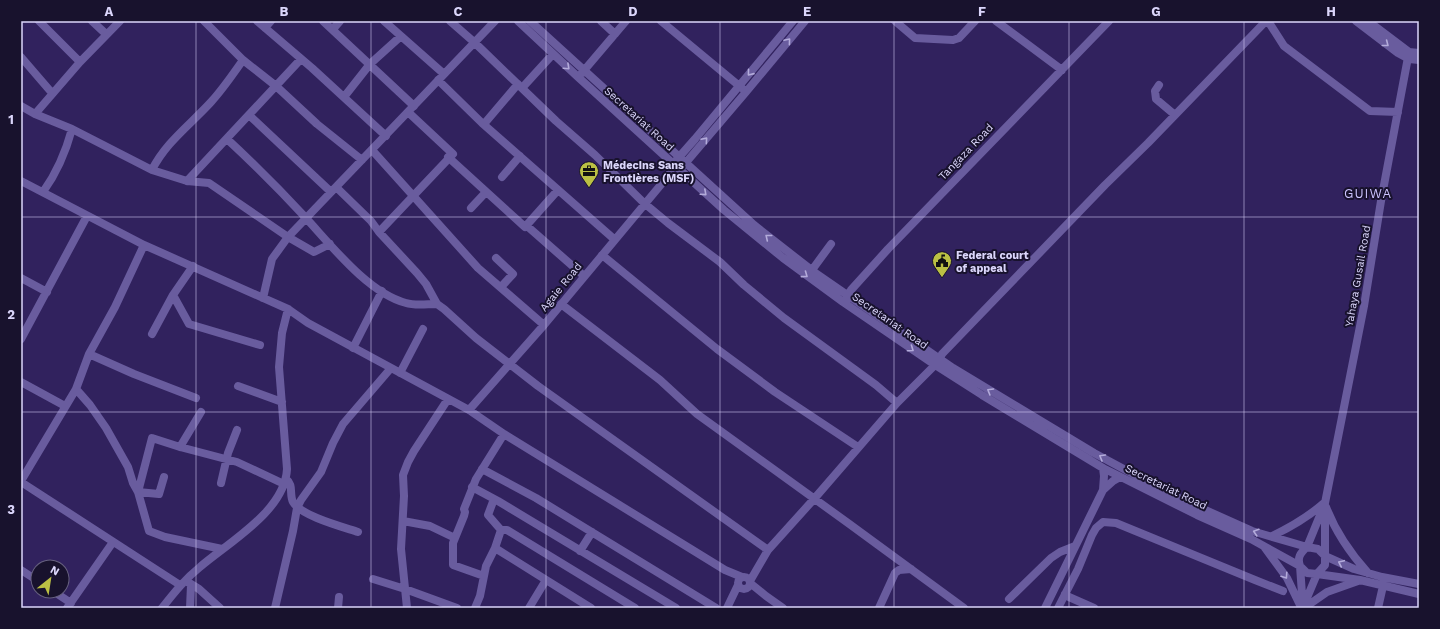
<svg xmlns="http://www.w3.org/2000/svg" width="1440" height="629" viewBox="0 0 1440 629" font-family="'Work Sans',sans-serif">
	<rect width="100%" height="100%" fill="#31225e"/>
	<g fill="none" stroke-linecap="round" stroke-linejoin="round">
		<path stroke="#695c9e" stroke-width="8" d="M 39,21 L 80,62
			M 92,21 L 106,34
			M 204,21 L 243,60 L 276,86 L 317,124 L 362,160
			M 257,21 L 312,68 L 386,136
			M 323,21 L 414,106
			M 384,21 L 444,74
			M 450,21 L 474,42 L 556,121 L 595,155 L 644,203 L 668,223 L 720,262 L 744,285 L 784,318 L 876,385 L 897,403
			M 518,21 L 578,77 L 724,210 L 783,258 L 843,302 L 935,365 L 982,395 L 1103,468 L 1197,515 L 1251,539 L 1300,566 L 1303,608
			M 530,21 L 754,225 L 814,272 L 953,368 L 1094,453 L 1172,495 L 1252,531 L 1307,547 L 1325,503 L 1364,306 L 1381,201 L 1409,52
			M 601,21 L 615,34
			M 661,21 L 743,89
			M 895,21 L 915,38 L 953,40 L 959,38 L 975,21
			M 996,21 L 1062,70
			M 1268,21 L 1284,46 L 1370,111 L 1398,112
			M 1356,21 L 1398,53 L 1409,59 L 1419,60
			M 1368,21 L 1409,52 L 1419,53
			M 265,28 L 271,21
			M 333,29 L 340,21
			M 21,57 L 52,93
			M 581,74 L 626,21
			M 438,80 L 482,123 L 614,239
			M 1159,85 L 1155,91 L 1156,99 L 1175,115
			M 522,88 L 553,54
			M 344,97 L 370,64 L 401,36
			M 21,106 L 35,114 L 72,129 L 152,170 L 187,181 L 209,183 L 288,237 L 314,252 L 330,244
			M 35,114 L 80,62 L 120,21
			M 249,115 L 331,192
			M 484,124 L 518,84
			M 227,139 C 254,164 280,190 305,217 C 331,245 368,293 406,303 C 415,306 427,304 437,304
			M 372,150 L 478,268 L 544,325
			M 448,157 L 525,227 L 558,190
			M 683,166 L 746,92 L 805,21
			M 152,170 C 165,143 191,124 211,102 C 223,89 233,74 243,60
			M 502,177 L 520,156
			M 21,181 L 144,245 L 288,309 L 308,323 L 469,410 L 504,434 L 725,570 L 742,577
			M 187,181 L 301,59
			M 336,187 L 371,221 L 379,232 L 417,273 L 426,284 L 437,304 L 444,309 L 476,338 L 538,386 L 768,550
			M 43,192 C 56,174 66,151 72,129
			M 471,208 L 486,192
			M 527,226 L 584,276
			M 379,232 L 453,154 L 408,112
			M 602,255 L 717,349 L 775,392 L 858,447
			M 496,258 L 513,274 L 501,287
			M 193,266 L 173,295 L 189,324 L 260,345
			M 812,270 L 831,244
			M 21,278 L 47,292
			M 263,298 L 272,259 L 288,237 L 495,21
			M 845,300 L 851,290 L 888,249 L 1109,21
			M 561,304 L 660,380 L 697,414 L 848,523 L 964,608
			M 152,334 L 173,295
			M 21,339 L 87,216
			M 353,348 L 382,291
			M 89,354 L 134,374 L 196,398
			M 940,359 L 942,354 L 1105,185 L 1148,143 L 1266,21
			M 400,373 L 423,329
			M 21,382 L 65,406
			M 238,386 L 282,402
			M 76,389 L 90,405 L 106,428 L 128,467 L 133,483 L 138,492 L 149,531 L 165,537 L 222,549
			M 469,410 L 544,325 L 669,175 L 673,164 L 695,139 L 793,21
			M 180,447 L 201,412
			M 482,469 L 536,498 L 716,608
			M 164,477 L 159,494 L 138,492 L 152,438 L 180,447 L 237,462 L 284,484
			M 286,479 C 294,485 289,494 293,502 C 301,516 343,527 358,532
			M 21,481 L 76,389 L 89,354 L 115,307 L 144,245
			M 21,482 L 180,585
			M 221,483 L 228,453 L 237,430
			M 472,487 L 498,501 L 676,608
			M 1103,490 L 1113,481 L 1120,477
			M 1326,507 C 1336,533 1350,553 1368,573
			M 1325,508 L 1325,556 L 1354,569 L 1382,577 L 1419,584
			M 403,521 L 430,526 L 455,538
			M 501,530 L 507,530 L 635,608
			M 1272,536 C 1291,527 1308,517 1324,503
			M 1307,547 L 1318,549 L 1325,556 L 1325,565 L 1317,574 L 1307,573 L 1300,566 C 1297,558 1300,553 1307,547 Z
			M 495,548 L 591,608
			M 1265,548 L 1287,578 L 1300,605
			M 580,551 L 592,532
			M 21,570 L 38,581
			M 484,576 L 453,565 L 453,543 L 464,516 L 465,512 L 464,509 L 476,479 L 504,434
			M738 583a6 6 0 1 1 12 0a6 6 0 1 1-12 0Z
			M 373,579 L 405,589 L 457,608
			M 186,581 L 199,589 L 220,608
			M 750,581 L 768,550 L 814,499 L 897,403 L 935,365
			M 750,583 L 766,596 L 783,608
			M 53,591 L 71,603
			M 1065,594 L 1069,597 L 1094,608
			M 1009,599 L 1051,558 L 1060,552 L 1075,546
			M 1304,605 L 1317,574 L 1360,580 L 1419,594
			M 67,608 L 113,542
			M 162,608 C 174,593 185,579 200,567 C 229,542 285,511 287,469 L 279,367 L 282,333 L 288,309
			M 190,608 L 191,585
			M 275,608 L 293,531 L 297,508 L 301,500 L 321,472 L 333,443 L 343,424 L 391,368
			M 338,608 L 339,597
			M 407,608 L 401,549 L 404,496 L 403,475 L 408,462 L 414,451 L 448,399
			M 475,608 L 480,596 L 486,566 L 495,548 L 501,530 L 488,515 L 494,499
			M 529,608 L 546,580
			M 727,608 L 738,585
			M 879,608 L 895,573 L 899,570 L 911,569
			M 1045,608 L 1103,490 L 1104,476 L 1103,468
			M 1058,608 L 1078,569 L 1092,535 L 1096,528 L 1103,522 L 1116,523 L 1255,580 L 1283,591
			M 1304,608 L 1327,592 L 1358,581
			M 1378,608 L 1383,586"/>
	</g>
	<defs><path id="oneway-chevron" d="M-2-3.5L2.5 0L-2 3.5" fill="none" stroke-width="1.6" stroke-linecap="round" stroke-linejoin="round"/></defs>
	<g stroke="#b3abda">
		<use href="#oneway-chevron" transform="translate(788 41) rotate(-50)"/>
		<use href="#oneway-chevron" transform="translate(1386 44) rotate(38)"/>
		<use href="#oneway-chevron" transform="translate(567 67) rotate(43)"/>
		<use href="#oneway-chevron" transform="translate(750 73) rotate(129)"/>
		<use href="#oneway-chevron" transform="translate(705 140) rotate(-49)"/>
		<use href="#oneway-chevron" transform="translate(704 193) rotate(42)"/>
		<use href="#oneway-chevron" transform="translate(768 237) rotate(-141)"/>
		<use href="#oneway-chevron" transform="translate(805 275) rotate(36)"/>
		<use href="#oneway-chevron" transform="translate(911 349) rotate(35)"/>
		<use href="#oneway-chevron" transform="translate(990 391) rotate(-149)"/>
		<use href="#oneway-chevron" transform="translate(1102 457) rotate(-150)"/>
		<use href="#oneway-chevron" transform="translate(1256 532) rotate(-163)"/>
		<use href="#oneway-chevron" transform="translate(1341 563) rotate(-155)"/>
		<use href="#oneway-chevron" transform="translate(1285 576) rotate(56)"/>
	</g>
	<path fill="none" stroke="#dbd6fb" stroke-width="1" stroke-opacity="0.55" d="M 196,21 L 196,608M 371,21 L 371,608M 546,21 L 546,608M 720,21 L 720,608M 894,21 L 894,608M 1069,21 L 1069,608M 1244,21 L 1244,608M 21,217 L 1419,217M 21,412 L 1419,412"/>
	<defs>
		<g id="office-pin" transform="scale(1)"><path d="M0 17L-7.5 6A9.5 9.5 0 1 1 7.5 6Z" fill="#bbc044" stroke="#18122d"/><path d="M-6-3h4V-5.5h4V-3h4V5H-6ZM-1-4.5V-3h2v-1.5ZM-6 0V1H6V0Z" fill="#111"/></g>
		<g id="civic-pin" transform="scale(1)"><path d="M0 17L-7.5 6A9.5 9.5 0 1 1 7.5 6Z" fill="#bbc044" stroke="#18122d"/><path d="M-.6-6.5H3V-4.5H.6V-3L4-1V1h2V6H-6V1h2V-1L-.6-3ZM-1.2 2.5V6h2.4V2.5Z" fill="#111"/></g>
	</defs>
	<g fill-rule="evenodd">
		<use href="#office-pin" x="589" y="171"/>
		<use href="#civic-pin" x="942" y="261"/>
	</g>
	<g text-anchor="middle" dominant-baseline="central" stroke-width="4" stroke-linejoin="round" paint-order="stroke">
		<g font-size="11" fill="#dbd6fb" stroke="#18122d">
			<text transform="translate(639 119) rotate(42)">Secretariat Road</text>
			<text transform="translate(966 152) rotate(-46)">Tangaza Road</text>
			<text transform="translate(1358 276) rotate(-80)">Yahaya Gusail Road</text>
			<text transform="translate(561 287) rotate(-51)">Agaie Road</text>
			<text transform="translate(890 321) rotate(35)">Secretariat Road</text>
			<text transform="translate(1166 487) rotate(26)">Secretariat Road</text>
		</g>
		<g font-size="11" font-weight="bold" fill="#dbd6fb" stroke="#18122d" text-anchor="start">
			<text x="603" y="165">Médecins Sans<tspan x="603" dy="13">Frontières (MSF)</tspan></text>
			<text x="956" y="255">Federal court<tspan x="956" dy="13">of appeal</tspan></text>
		</g>
		<g font-size="13" letter-spacing="1" fill="#cdc4ff" stroke="#18122d">
			<text x="1368" y="193">GUIWA</text>
		</g>
	</g>
	<rect width="1440" height="629" fill="none" stroke="#18122d" stroke-width="44"/>
	<g transform="translate(50 579) rotate(30)"><circle r="19" fill="#18122d" stroke="#66607f"/>
	<path d="M0-3L7 15L0 10L-7 15Z" fill="#bbc044"/>
	<text y="-6" font-size="11" font-weight="bold" text-anchor="middle" fill="#dbd6fb">N</text>
	</g>
	<rect x="22" y="22" width="1396" height="585" fill="none" stroke="#dbd6fb" stroke-width="1.5"/>
	<g font-size="13" text-anchor="middle" font-weight="bold" fill="#dbd6fb">
		<text x="109" y="16">A</text>
		<text x="284" y="16">B</text>
		<text x="458" y="16">C</text>
		<text x="633" y="16">D</text>
		<text x="807" y="16">E</text>
		<text x="982" y="16">F</text>
		<text x="1156" y="16">G</text>
		<text x="1331" y="16">H</text>
		<text x="11" y="124">1</text>
		<text x="11" y="319">2</text>
		<text x="11" y="514">3</text>
	</g>
</svg>
